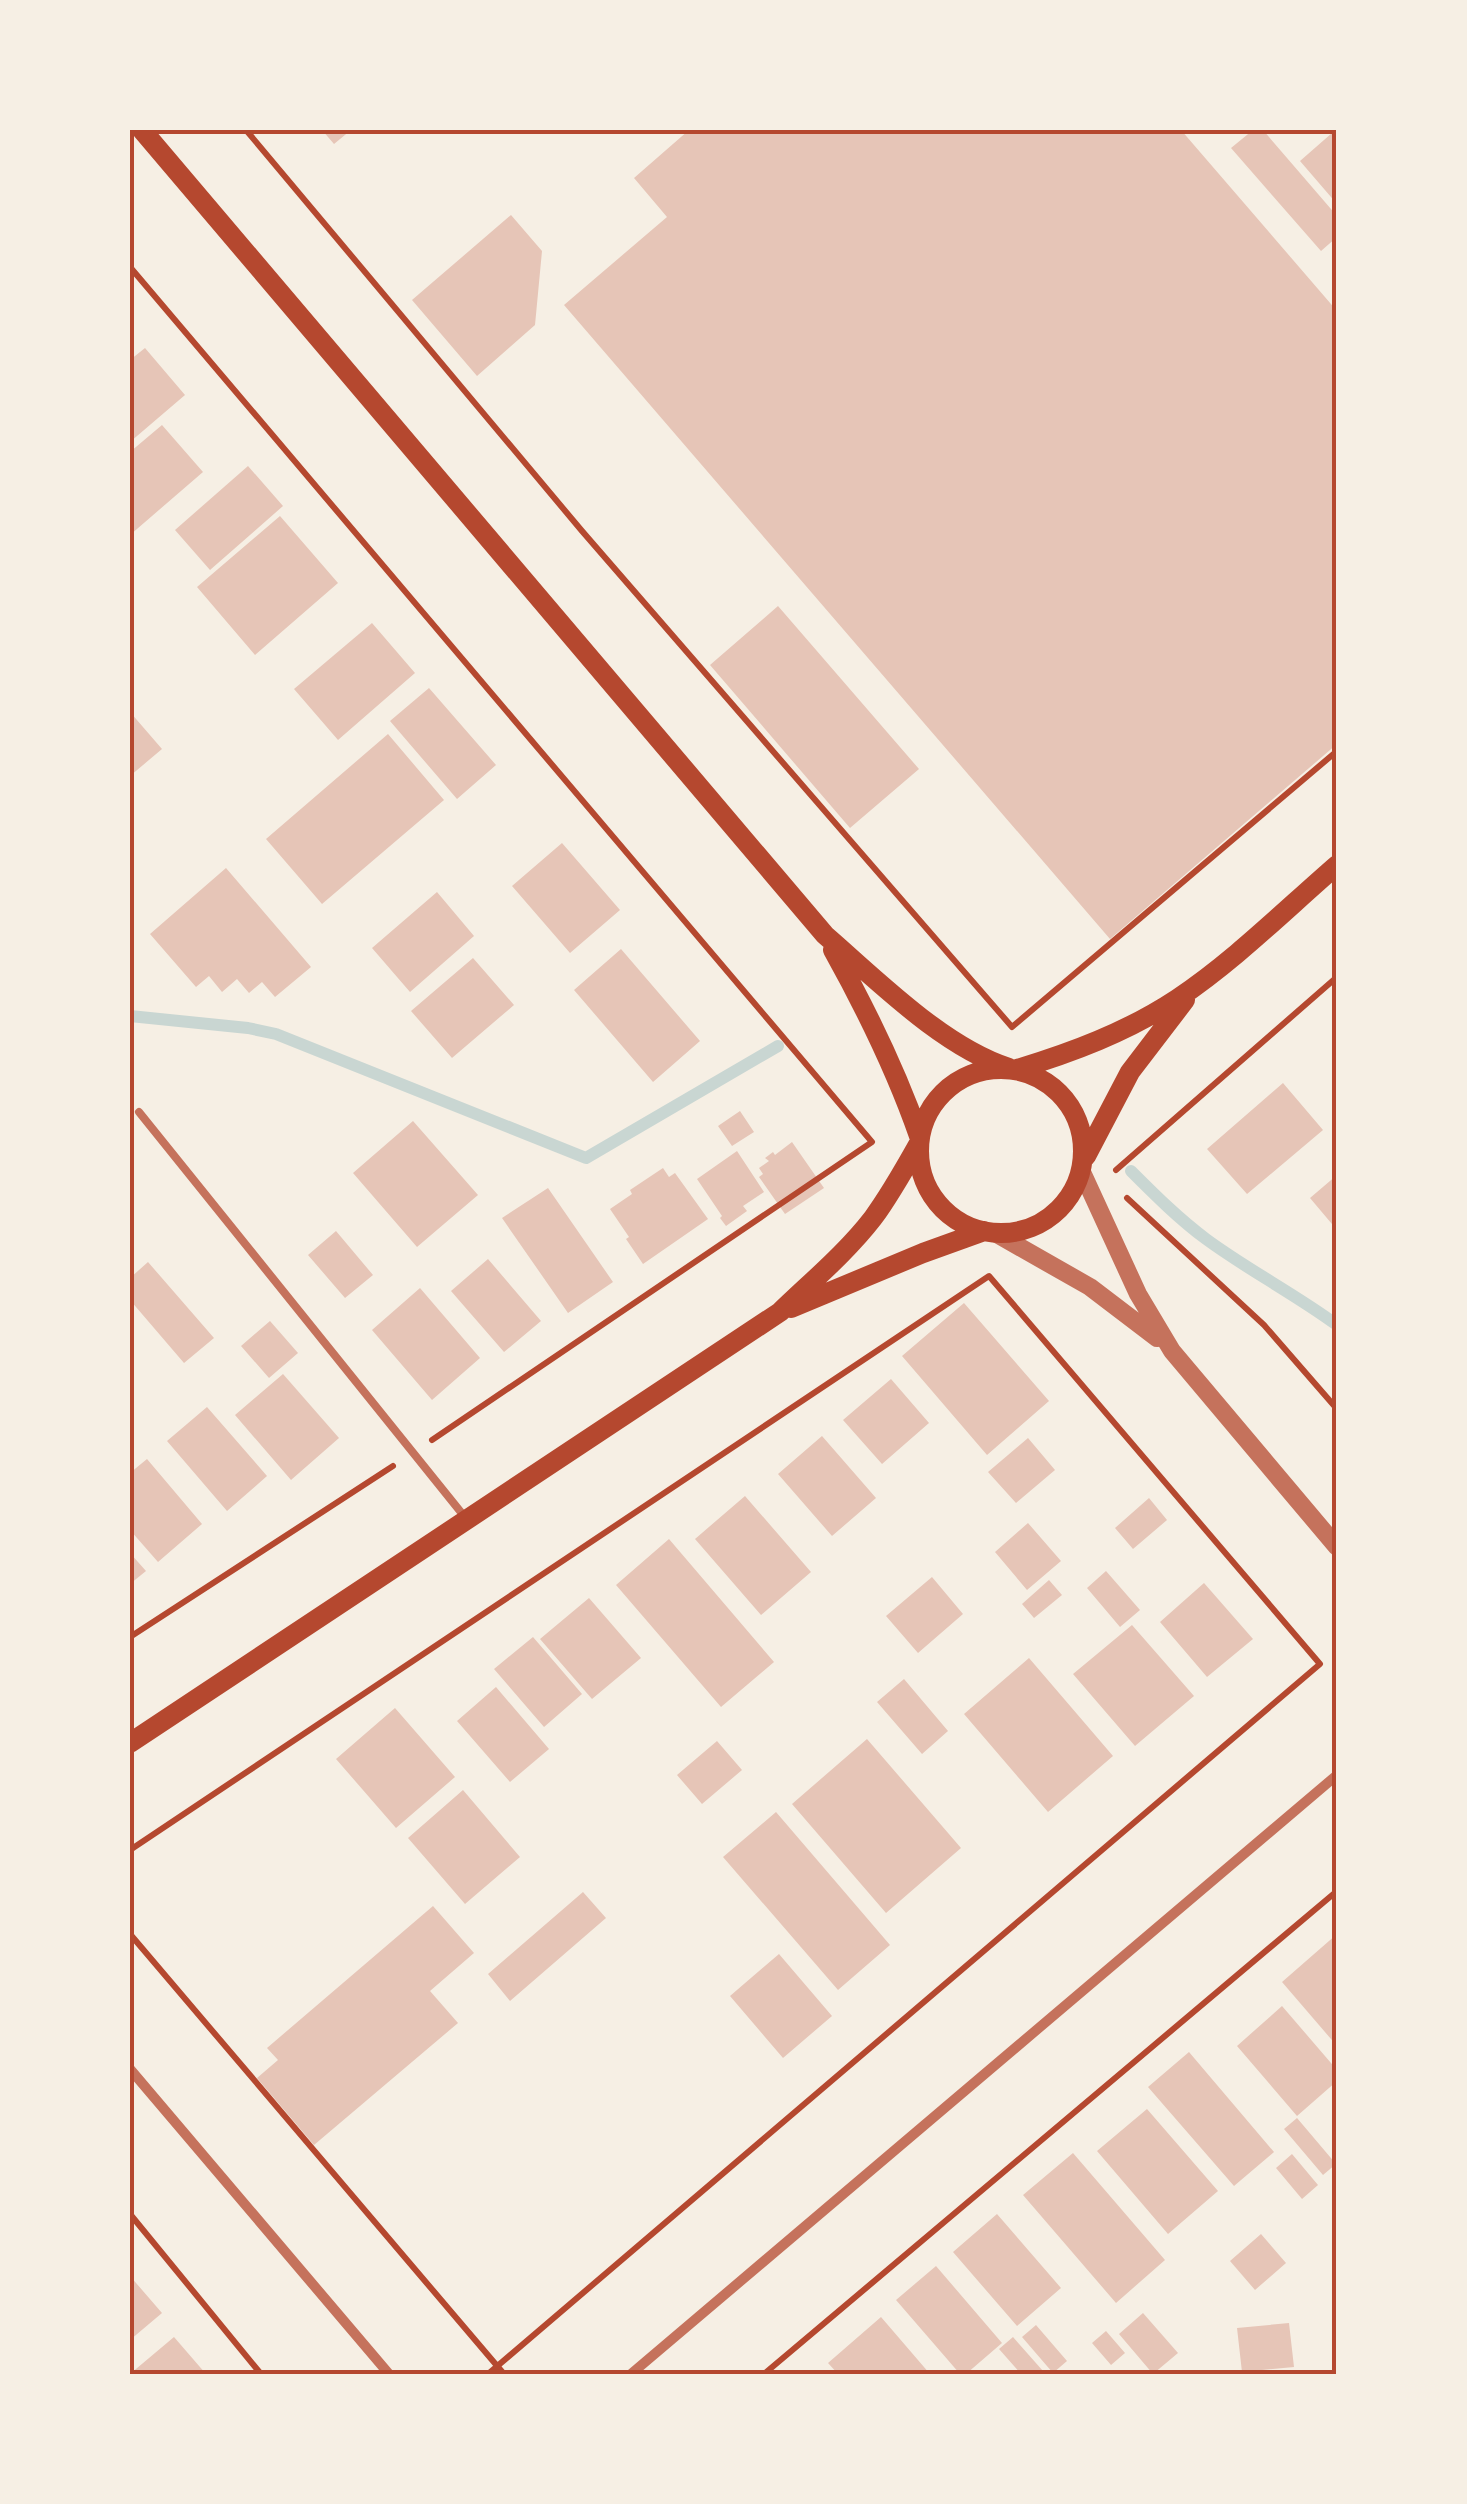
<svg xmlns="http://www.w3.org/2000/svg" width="1467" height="2504" viewBox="0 0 1467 2504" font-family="Ubuntu,sans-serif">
	<rect width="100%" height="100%" fill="#f6efe4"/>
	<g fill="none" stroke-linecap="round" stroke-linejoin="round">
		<path stroke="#c9d6d2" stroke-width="12" d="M 130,1016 L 248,1028 L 276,1034 L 586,1158 L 778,1046
			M 1131,1171 C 1155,1195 1179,1219 1206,1239 C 1248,1270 1295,1294 1337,1325"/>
	</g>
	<path fill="#e6c5b7" d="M 322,130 L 351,130 L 334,144 Z
		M 689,130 L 1181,130 L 1337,311 L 1337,744 L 1110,939 L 564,305 L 667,217 L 634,178 Z
		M 1253,130 L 1263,130 L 1337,216 L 1337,237 L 1321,251 L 1231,148 Z
		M 1329,130 L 1337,130 L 1337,204 L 1300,161 L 1332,133 Z
		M 511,215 L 542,251 L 535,325 L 477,376 L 412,300 Z
		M 145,348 L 185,395 L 130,442 L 130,360 Z
		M 162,425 L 203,472 L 130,535 L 130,452 Z
		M 248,466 L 283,506 L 210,570 L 175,530 Z
		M 280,516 L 338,583 L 255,655 L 197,587 Z
		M 778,606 L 919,769 L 850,828 L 710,665 Z
		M 372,623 L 415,673 L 338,740 L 294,689 Z
		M 429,688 L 496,765 L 457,799 L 390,721 Z
		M 130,712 L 162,749 L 130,776 Z
		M 388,734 L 444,800 L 322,904 L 266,839 Z
		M 562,843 L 620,910 L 570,953 L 512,886 Z
		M 226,868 L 311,967 L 275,997 L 262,982 L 249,993 L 237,979 L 222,992 L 209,976 L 196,987 L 150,934 Z
		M 437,892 L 474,936 L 410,992 L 372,948 Z
		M 621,949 L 700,1041 L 653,1082 L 574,990 Z
		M 473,958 L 514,1005 L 452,1058 L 411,1011 Z
		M 1283,1083 L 1323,1130 L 1247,1194 L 1207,1149 Z
		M 740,1111 L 754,1132 L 732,1146 L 718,1126 Z
		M 413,1121 L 478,1195 L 417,1247 L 353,1173 Z
		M 792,1142 L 824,1188 L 785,1214 L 759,1177 L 763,1174 L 759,1168 L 769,1161 L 765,1158 L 773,1152 L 775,1155 Z
		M 737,1151 L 764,1192 L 743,1206 L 747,1211 L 726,1226 L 720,1218 L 722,1216 L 697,1179 Z
		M 663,1168 L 669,1177 L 675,1173 L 708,1219 L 643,1264 L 626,1239 L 629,1237 L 610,1209 L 632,1194 L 630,1190 Z
		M 1337,1175 L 1337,1230 L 1310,1198 Z
		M 548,1188 L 613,1282 L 568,1313 L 502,1218 Z
		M 336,1231 L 373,1275 L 345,1298 L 308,1255 Z
		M 488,1259 L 541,1321 L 504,1352 L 451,1291 Z
		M 148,1262 L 214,1338 L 184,1363 L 130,1300 L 130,1278 Z
		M 420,1288 L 480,1358 L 432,1400 L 372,1330 Z
		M 964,1303 L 1049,1401 L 987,1455 L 902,1356 Z
		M 270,1321 L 298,1353 L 269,1378 L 241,1346 Z
		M 283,1374 L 339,1438 L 291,1480 L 235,1415 Z
		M 891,1379 L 929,1423 L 882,1464 L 843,1420 Z
		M 207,1407 L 267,1476 L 227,1511 L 167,1441 Z
		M 822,1436 L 876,1498 L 832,1536 L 778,1474 Z
		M 1028,1438 L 1055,1470 L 1016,1503 L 988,1472 Z
		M 147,1459 L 202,1524 L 158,1562 L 130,1530 L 130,1473 Z
		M 745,1496 L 811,1572 L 761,1615 L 695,1539 Z
		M 1149,1498 L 1167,1520 L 1133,1549 L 1115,1528 Z
		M 1028,1523 L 1061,1561 L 1027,1590 L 995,1552 Z
		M 669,1539 L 774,1662 L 721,1707 L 616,1585 Z
		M 130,1553 L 146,1571 L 130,1584 Z
		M 1106,1571 L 1140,1610 L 1120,1627 L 1087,1588 Z
		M 932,1577 L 963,1614 L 918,1653 L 886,1616 Z
		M 1049,1580 L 1062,1595 L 1034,1618 L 1022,1604 Z
		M 1204,1583 L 1253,1639 L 1207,1677 L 1160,1622 Z
		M 589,1598 L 641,1658 L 592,1699 L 540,1639 Z
		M 1132,1625 L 1194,1696 L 1135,1746 L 1073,1674 Z
		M 533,1637 L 582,1694 L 544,1727 L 494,1669 Z
		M 1029,1658 L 1113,1756 L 1048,1812 L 964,1714 Z
		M 904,1679 L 948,1731 L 922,1754 L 877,1702 Z
		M 496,1687 L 549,1749 L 510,1782 L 457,1721 Z
		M 395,1708 L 455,1777 L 396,1828 L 336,1759 Z
		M 867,1739 L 961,1848 L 886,1913 L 792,1804 Z
		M 717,1741 L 742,1770 L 702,1804 L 677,1775 Z
		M 463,1790 L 520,1857 L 465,1904 L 408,1838 Z
		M 776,1812 L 890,1945 L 838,1990 L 723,1857 Z
		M 583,1892 L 606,1918 L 510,2001 L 488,1974 Z
		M 433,1906 L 474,1953 L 430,1991 L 458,2023 L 314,2145 L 257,2078 L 278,2060 L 267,2048 Z
		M 1337,1934 L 1337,2046 L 1282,1982 Z
		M 779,1954 L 832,2016 L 783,2058 L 730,1996 Z
		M 1282,2006 L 1337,2070 L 1337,2081 L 1297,2116 L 1237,2046 Z
		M 1189,2052 L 1274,2152 L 1234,2186 L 1148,2087 Z
		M 1147,2109 L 1218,2191 L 1168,2234 L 1097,2151 Z
		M 1297,2118 L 1336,2164 L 1323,2175 L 1284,2129 Z
		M 1073,2153 L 1165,2260 L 1116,2303 L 1023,2195 Z
		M 1292,2154 L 1318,2185 L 1302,2199 L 1276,2168 Z
		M 997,2214 L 1061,2288 L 1017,2326 L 953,2252 Z
		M 1261,2234 L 1286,2263 L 1255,2290 L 1230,2261 Z
		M 936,2266 L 1002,2343 L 966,2374 L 960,2374 L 896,2300 Z
		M 130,2276 L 162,2313 L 130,2340 Z
		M 1143,2313 L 1178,2353 L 1153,2374 L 1119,2334 Z
		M 881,2317 L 930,2374 L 838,2374 L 828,2363 Z
		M 1289,2323 L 1294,2367 L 1242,2372 L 1237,2328 Z
		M 1036,2325 L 1067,2361 L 1053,2373 L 1022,2337 Z
		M 1106,2331 L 1125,2353 L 1111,2365 L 1092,2343 Z
		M 174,2337 L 206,2374 L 130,2374 Z
		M 1013,2337 L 1043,2371 L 1039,2374 L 1021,2374 L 999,2349 Z"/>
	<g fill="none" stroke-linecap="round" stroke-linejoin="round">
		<path stroke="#b5482f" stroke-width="6" d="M 246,130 L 582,531 L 1012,1027 L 1337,751
			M 130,267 L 872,1142 L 432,1440
			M 1116,1170 L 1337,977
			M 1127,1198 L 1264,1325 L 1337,1409
			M 130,1637 L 393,1466
			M 130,1850 L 989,1276 L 1320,1664 L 488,2374
			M 130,1934 L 504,2374
			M 130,2214 L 261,2374
			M 764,2374 L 1337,1891"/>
		<path stroke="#c5725c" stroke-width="8" d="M 139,1112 L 464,1516"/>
		<path stroke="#c5725c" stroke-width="10" d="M 130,2069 L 389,2374
			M 631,2374 L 1337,1775"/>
		<path stroke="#c5725c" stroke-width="18" d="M 1081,1170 L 1138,1294 L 1172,1351 L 1337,1547
			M 995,1233 L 1090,1287 L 1157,1338"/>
		<path stroke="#b5482f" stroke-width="20" d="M 142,130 L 825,935 C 877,980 943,1047 1009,1068
			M 833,950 C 867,1011 896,1070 919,1136
			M919 1151a82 82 0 1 1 164 0a82 82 0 1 1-164 0Z
			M 1014,1070 C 1071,1053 1127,1032 1177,999 C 1234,961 1285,910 1337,865
			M 1086,1156 L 1130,1072 L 1185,1000
			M 791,1308 L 923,1253 L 984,1231
			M 130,1743 L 780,1312 C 811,1282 846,1253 873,1218 C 890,1195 904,1170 918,1145"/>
	</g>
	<rect width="1467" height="2504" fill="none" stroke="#f6efe4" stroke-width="265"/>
	<rect x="132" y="132" width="1202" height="2240" fill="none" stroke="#b5482f" stroke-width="4"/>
</svg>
